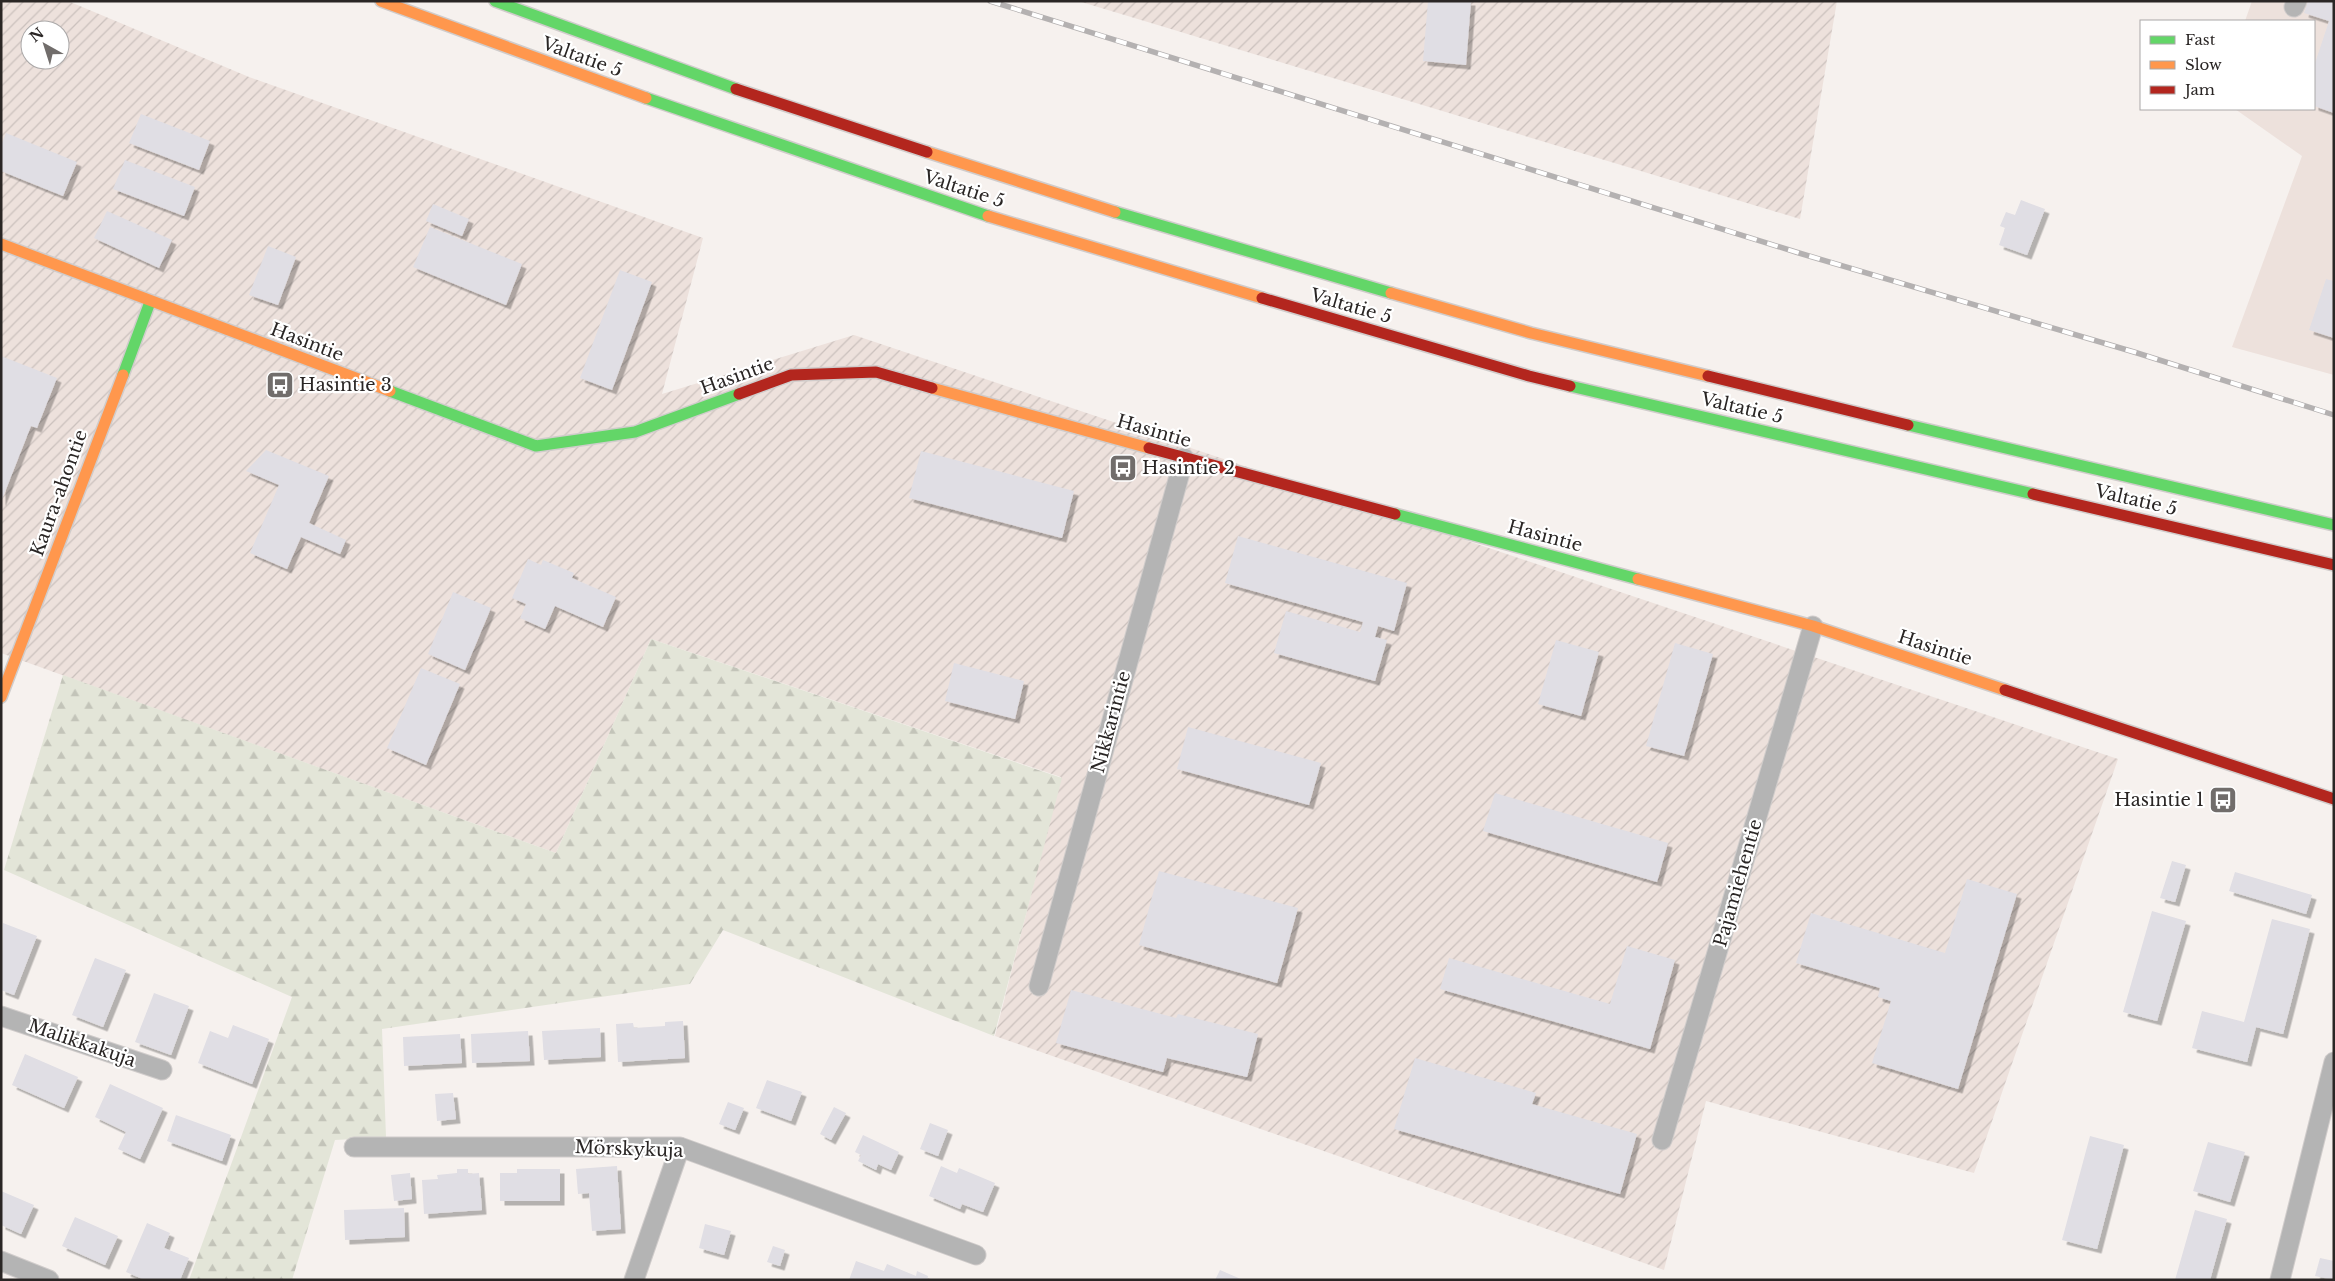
<svg xmlns="http://www.w3.org/2000/svg" width="2335" height="1281" viewBox="0 0 2335 1281" font-family="'Libre Baskerville',serif">
	<defs>
		<pattern id="industrial-furrows" width="10" height="10" patternUnits="userSpaceOnUse" patternTransform="scale(1.25)"><rect width="10" height="10" fill="#ede1dc"/><path d="M-1 1l2-2M0 10L10 0M9 11l2-2" fill="none" stroke="#cbc1bd"/></pattern>
		<pattern id="forest-firs" width="22" height="20" patternUnits="userSpaceOnUse" patternTransform="scale(1.25)"><rect width="22" height="20" fill="#e3e5d8"/><path d="M5 1l3.5 6h-7zM16 11l3.5 6h-7z" fill="#c3c4b9"/></pattern>
		<filter id="shadow"><feDropShadow dx="4.5" dy="4.5" stdDeviation="0" flood-color="#0004"/></filter>
	</defs>
	<rect width="100%" height="100%" fill="#f6f1ee"/>
	<path fill="#ede1dc" d="M 2252,1 L 2334,1 L 2334,375 L 2232,347 L 2302,156 L 2235,109 L 2314,109 L 2314,21 L 2245,21 Z"/>
	<path fill="url(#industrial-furrows)" fill-rule="evenodd" d="M 1,1 L 68,1 L 249,77 L 703,238 L 662,394 L 854,335 L 2118,759 L 1974,1173 L 1706,1101 L 1664,1270 L 995,1036 L 1061,777 L 651,639 L 556,853 L 1,653 ZM 30,30 L 60,30 L 60,60 L 30,60 Z
		M 1078,1 L 1837,1 L 1800,219 Z"/>
	<path fill="url(#forest-firs)" d="M 651,639 L 1062,778 L 994,1036 L 723,930 L 690,984 L 382,1029 L 386,1137 L 335,1140 L 292,1280 L 189,1280 L 292,997 L 4,870 L 63,675 L 556,853 Z"/>
	<path fill="#e0dee4" filter="url(#shadow)" d="M 1428,1 L 1471,1 L 1466,65 L 1423,61 Z
		M 2308,1 L 2334,1 L 2334,113 L 2314,106 L 2314,66 L 2329,21 L 2304,13 Z
		M 141,114 L 210,141 L 199,170 L 129,143 Z
		M 6,133 L 77,162 L 63,196 L 1,171 L 1,145 Z
		M 125,160 L 195,187 L 184,216 L 113,189 Z
		M 2021,200 L 2045,209 L 2027,255 L 1999,245 L 2005,228 L 2000,226 L 2006,212 L 2015,215 Z
		M 433,204 L 469,219 L 462,236 L 426,221 Z
		M 107,211 L 172,240 L 159,268 L 94,238 Z
		M 430,227 L 522,264 L 506,305 L 413,267 Z
		M 268,246 L 296,257 L 278,305 L 249,295 Z
		M 620,270 L 652,282 L 612,390 L 580,378 Z
		M 2326,279 L 2334,281 L 2334,338 L 2309,330 Z
		M 1,356 L 57,378 L 37,428 L 31,426 L 1,502 Z
		M 266,450 L 329,476 L 309,523 L 346,540 L 340,554 L 301,537 L 287,569 L 250,553 L 279,485 L 246,471 Z
		M 921,451 L 1074,491 L 1062,538 L 909,498 Z
		M 1238,536 L 1407,583 L 1394,631 L 1378,626 L 1375,637 L 1387,640 L 1375,681 L 1274,653 L 1286,611 L 1360,632 L 1363,622 L 1225,583 Z
		M 528,559 L 541,565 L 543,560 L 574,573 L 572,578 L 616,597 L 603,627 L 555,606 L 545,629 L 520,618 L 526,604 L 512,598 Z
		M 453,592 L 491,608 L 465,670 L 428,654 Z
		M 1556,640 L 1599,652 L 1581,716 L 1538,704 Z
		M 1675,643 L 1713,654 L 1684,756 L 1646,746 Z
		M 954,663 L 1024,681 L 1015,719 L 945,701 Z
		M 421,668 L 460,684 L 426,765 L 387,748 Z
		M 1188,727 L 1321,763 L 1309,805 L 1177,769 Z
		M 1495,793 L 1668,843 L 1657,882 L 1483,831 Z
		M 2172,861 L 2186,865 L 2175,902 L 2160,898 Z
		M 1159,871 L 1298,908 L 1277,983 L 1139,945 Z
		M 2235,872 L 2312,895 L 2306,914 L 2229,891 Z
		M 1967,879 L 2017,894 L 1958,1089 L 1872,1063 L 1891,1001 L 1878,997 L 1880,988 L 1796,963 L 1811,913 L 1945,953 Z
		M 2152,911 L 2186,921 L 2157,1021 L 2123,1012 Z
		M 2272,919 L 2310,929 L 2283,1034 L 2256,1027 L 2247,1062 L 2192,1048 L 2202,1011 L 2244,1022 Z
		M 3,923 L 37,936 L 14,995 L 1,990 Z
		M 1627,946 L 1675,960 L 1650,1049 L 1440,989 L 1449,958 L 1610,1004 Z
		M 95,958 L 126,970 L 103,1027 L 72,1015 Z
		M 1071,990 L 1176,1018 L 1178,1014 L 1258,1034 L 1247,1077 L 1167,1058 L 1163,1072 L 1056,1043 Z
		M 154,993 L 189,1006 L 171,1055 L 135,1042 Z
		M 683,1021 L 685,1058 L 618,1062 L 616,1024 L 633,1023 L 634,1028 L 665,1026 L 665,1022 Z
		M 233,1025 L 269,1039 L 252,1084 L 198,1063 L 210,1031 L 228,1038 Z
		M 600,1028 L 601,1057 L 544,1060 L 542,1031 Z
		M 528,1031 L 530,1061 L 472,1063 L 471,1034 Z
		M 460,1034 L 462,1063 L 404,1066 L 403,1037 Z
		M 25,1054 L 78,1077 L 64,1108 L 12,1085 Z
		M 1415,1058 L 1536,1093 L 1532,1104 L 1637,1134 L 1620,1194 L 1394,1129 Z
		M 767,1080 L 802,1092 L 791,1121 L 756,1108 Z
		M 110,1084 L 163,1108 L 140,1159 L 118,1149 L 126,1132 L 95,1117 Z
		M 453,1093 L 456,1119 L 437,1121 L 435,1094 Z
		M 728,1102 L 744,1108 L 735,1130 L 719,1124 Z
		M 834,1107 L 846,1113 L 831,1140 L 820,1134 Z
		M 176,1115 L 231,1135 L 222,1161 L 167,1141 Z
		M 930,1123 L 948,1130 L 938,1156 L 920,1149 Z
		M 863,1135 L 899,1152 L 891,1170 L 878,1164 L 876,1170 L 858,1161 L 861,1155 L 855,1152 Z
		M 2090,1136 L 2124,1145 L 2097,1249 L 2062,1240 Z
		M 2208,1142 L 2245,1152 L 2230,1202 L 2193,1191 Z
		M 617,1166 L 621,1229 L 592,1231 L 589,1193 L 578,1194 L 576,1169 Z
		M 941,1166 L 957,1173 L 959,1168 L 995,1183 L 983,1212 L 962,1204 L 960,1209 L 929,1196 Z
		M 457,1169 L 468,1169 L 468,1174 L 479,1173 L 482,1210 L 424,1214 L 422,1180 L 438,1179 L 437,1175 L 457,1173 Z
		M 517,1169 L 560,1169 L 560,1201 L 500,1201 L 500,1173 L 517,1173 Z
		M 410,1173 L 412,1199 L 394,1201 L 391,1175 Z
		M 1,1191 L 34,1205 L 21,1234 L 1,1225 Z
		M 404,1208 L 405,1237 L 345,1240 L 344,1210 Z
		M 2195,1210 L 2227,1219 L 2210,1280 L 2175,1280 Z
		M 75,1217 L 118,1236 L 105,1265 L 62,1246 Z
		M 147,1223 L 170,1233 L 164,1248 L 189,1258 L 180,1280 L 145,1280 L 126,1272 Z
		M 705,1224 L 731,1231 L 724,1255 L 699,1248 Z
		M 773,1246 L 785,1250 L 780,1266 L 767,1262 Z
		M 2320,1258 L 2334,1261 L 2334,1280 L 2315,1276 Z
		M 856,1261 L 884,1271 L 887,1264 L 916,1276 L 917,1271 L 928,1276 L 927,1280 L 849,1280 Z
		M 1220,1270 L 1243,1280 L 1215,1280 Z"/>
	<g fill="none" stroke-linecap="round" stroke-linejoin="round">
		<g stroke="#d0cccb" stroke-width="21">
			<path id="street" d="M 2294,7 L 2297,1
				M 1039,986 L 1184,458
				M 1,1016 L 162,1070
				M 1662,1140 L 1813,626
				M 354,1147 L 680,1147 L 976,1255
				M 1,1261 L 49,1280
				M 634,1280 L 680,1147
				M 2280,1280 L 2334,1062"/>
		</g>
		<g stroke="#d0cccb" stroke-width="14">
			<path id="fast" d="M 495,1 L 736,89
				M 646,98 L 988,216
				M 1115,212 L 1391,293
				M 123,375 L 150,302
				M 1570,386 L 2033,494
				M 390,391 L 536,446 L 635,432 L 739,394
				M 1908,425 L 2334,525
				M 1395,514 L 1638,579"/>
		</g>
		<g stroke="#d0cccb" stroke-width="14">
			<path id="slow" d="M 381,1 L 646,98
				M 927,152 L 1115,212
				M 988,216 L 1262,298
				M 1,244 L 390,391
				M 1391,293 L 1531,333 L 1708,376
				M 932,388 L 1149,448
				M 1638,579 L 1813,626 L 2005,690
				M 1,697 L 123,375"/>
		</g>
		<g stroke="#d0cccb" stroke-width="14">
			<path id="jam" d="M 736,89 L 927,152
				M 1262,298 L 1529,376 L 1570,386
				M 1708,376 L 1908,425
				M 739,394 L 791,375 L 876,372 L 932,388
				M 1149,448 L 1395,514
				M 2033,494 L 2334,565
				M 2005,690 L 2334,799"/>
		</g>
		<use href="#street" stroke="#b4b4b4" stroke-width="19"/>
		<use href="#fast" stroke="#63d668" stroke-width="11"/>
		<use href="#slow" stroke="#ff974d" stroke-width="11"/>
		<use href="#jam" stroke="#b3261e" stroke-width="11"/>
		<g stroke="#b4b1b1" stroke-width="5.5">
			<path id="rail" d="M 990,1 L 1799,253 L 2134,352 L 2334,415"/>
		</g>
		<use href="#rail" stroke="#fff" stroke-width="4" stroke-dasharray="11" stroke-linecap="butt"/>
	</g>
	<defs>
		<g id="bus-square" transform="scale(1.4375)"><rect x="-9" y="-9" width="18" height="18" rx="4" fill="#716d6b" stroke="#fff"/><path d="M-5-6H5V4H4V6H2V4H-2V6H-4V4H-5ZM-3.5-4V0h7V-4ZM-3.5 1.2v1.5H-2V1.2ZM2 1.2v1.5H3.5V1.2Z" fill="#fff"/></g>
	</defs>
	<g fill-rule="evenodd">
		<use href="#bus-square" x="280" y="385"/>
		<use href="#bus-square" x="1123" y="468"/>
		<use href="#bus-square" x="2223" y="800"/>
	</g>
	<g text-anchor="middle" dominant-baseline="central" stroke-width="4.5" stroke-linejoin="round" paint-order="stroke">
		<g font-size="18" fill="#2a2625" stroke="#fff">
			<text transform="translate(582 57) rotate(20)">Valtatie 5</text>
			<text transform="translate(964 189) rotate(18)">Valtatie 5</text>
			<text transform="translate(1351 306) rotate(16)">Valtatie 5</text>
			<text transform="translate(307 342) rotate(21)">Hasintie</text>
			<text transform="translate(737 376) rotate(-20)">Hasintie</text>
			<text transform="translate(1742 408) rotate(13)">Valtatie 5</text>
			<text transform="translate(1154 431) rotate(16)">Hasintie</text>
			<text transform="translate(59 493) rotate(-70)">Kaura-ahontie</text>
			<text transform="translate(2136 500) rotate(13)">Valtatie 5</text>
			<text transform="translate(1545 536) rotate(15)">Hasintie</text>
			<text transform="translate(1935 648) rotate(18)">Hasintie</text>
			<text transform="translate(1111 722) rotate(-75)">Nikkarintie</text>
			<text transform="translate(1738 883) rotate(-74)">Pajamiehentie</text>
			<text transform="translate(82 1043) rotate(19)">Malikkakuja</text>
			<text transform="translate(629 1149) rotate(2)">Mörskykuja</text>
		</g>
		<g font-size="18" fill="#2a2625" stroke="#fff" text-anchor="start">
			<text x="299" y="385">Hasintie 3</text>
			<text x="1142" y="468">Hasintie 2</text>
			<text x="2204" y="800" text-anchor="end">Hasintie 1</text>
		</g>
	</g>
	<rect width="2335" height="1281" fill="none" stroke="#2a2625" stroke-width="5"/>
	<rect x="2140" y="20" width="175" height="90" fill="#ffffff" stroke="#aaa8a8"/>
	<rect x="2150" y="36" width="25" height="8" fill="#63d668" stroke="#aaa8a8"/>
	<text x="2185" y="45" font-size="15" fill="#2a2625">Fast</text>
	<rect x="2150" y="61" width="25" height="8" fill="#ff974d" stroke="#aaa8a8"/>
	<text x="2185" y="70" font-size="15" fill="#2a2625">Slow</text>
	<rect x="2150" y="86" width="25" height="8" fill="#b3261e" stroke="#aaa8a8"/>
	<text x="2185" y="95" font-size="15" fill="#2a2625">Jam</text>
	<g transform="translate(45 45) rotate(321)"><circle r="24" fill="#ffffff" stroke="#aaa8a8"/>
	<path d="M0-4L9 19L0 12L-9 19Z" fill="#716d6b"/>
	<text y="-8" font-size="14" font-weight="bold" text-anchor="middle" fill="#2a2625">N</text>
	</g>
</svg>
